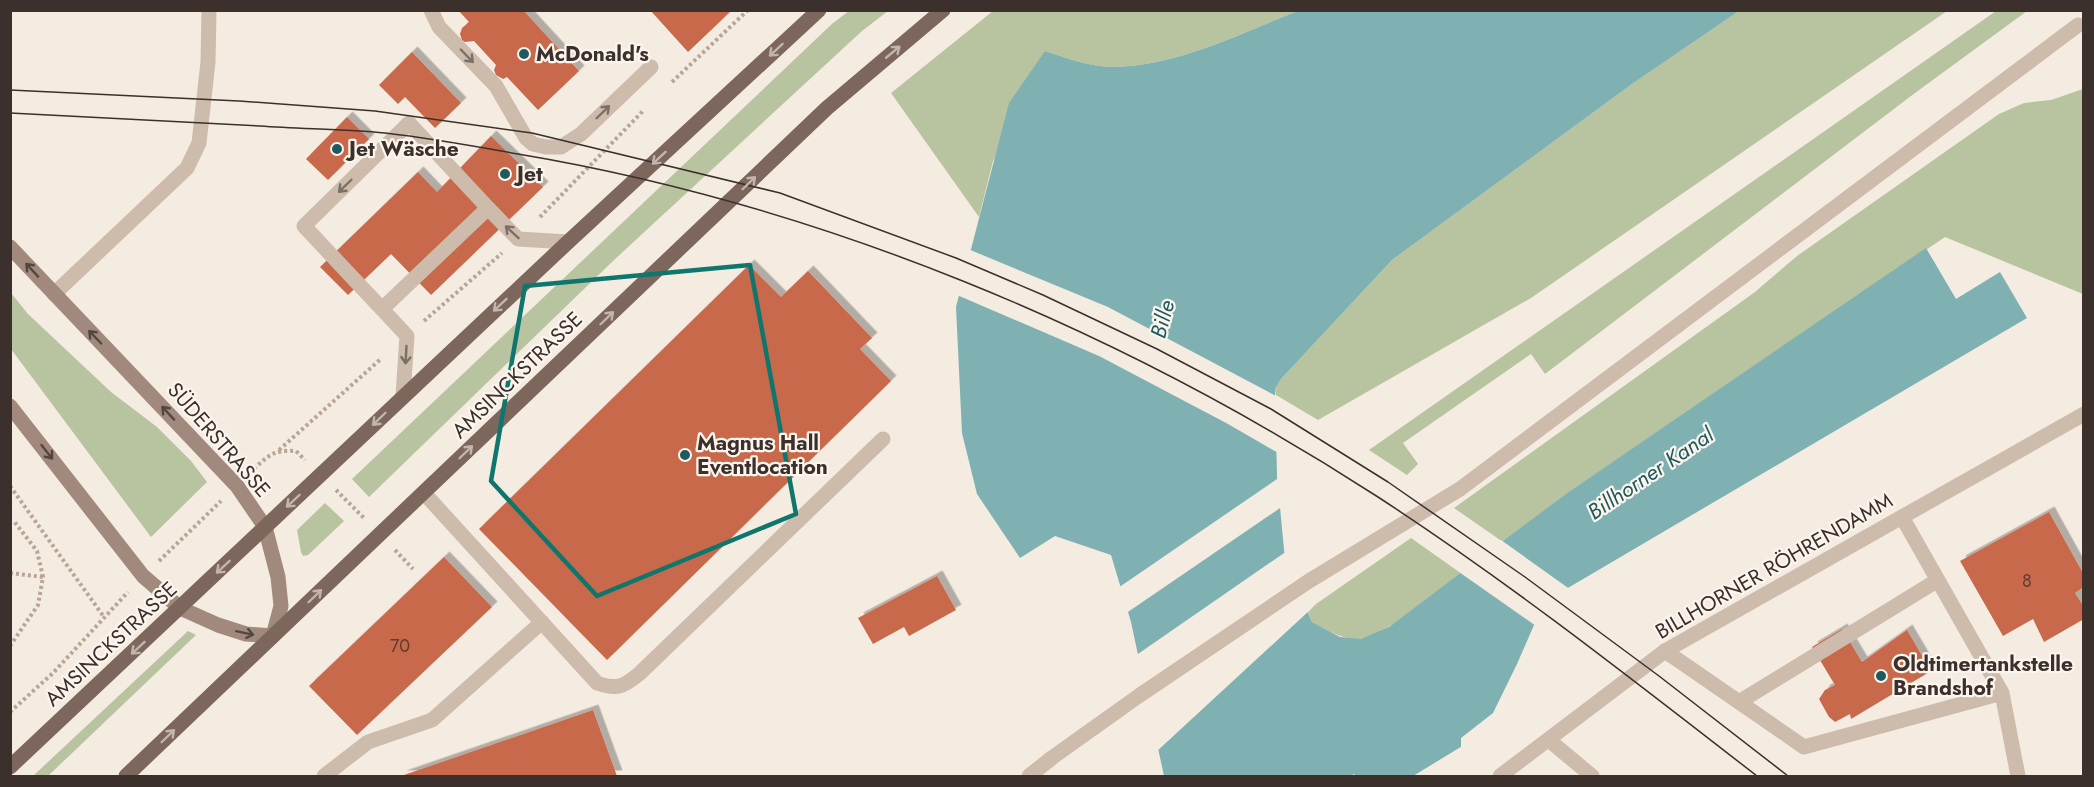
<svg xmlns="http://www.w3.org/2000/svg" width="2094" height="787" viewBox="0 0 2094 787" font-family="Jost,sans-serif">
	<defs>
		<filter id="shadow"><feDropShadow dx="5.5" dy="-5.5" stdDeviation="0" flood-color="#0004"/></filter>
	</defs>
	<rect width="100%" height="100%" fill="#f4ebe1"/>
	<path fill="#b8c4a0" d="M 849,11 L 888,11 L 862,31 L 614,260 L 369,497 L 352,479 L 833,23 Z
		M 993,11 L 1298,11 C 1239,34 1178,66 1113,67 C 1090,67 1067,58 1045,51 L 993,161 L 979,217 L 891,93 Z
		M 1739,11 L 1947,11 L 1531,298 L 1318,420 L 1276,395 L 1275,389 L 1281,379 L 1392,260 L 1632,84 Z
		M 1996,11 L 2027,11 L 1915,93 L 1545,374 L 1531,354 L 1403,443 L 1418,464 L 1407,475 L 1369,450 Z
		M 2083,89 L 2083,294 L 1945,237 L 1567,493 L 1503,542 L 1454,508 L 1755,292 L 1797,256 L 1999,114 L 2024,103 L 2051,100 Z
		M 11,293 L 28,314 L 111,392 L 157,427 L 191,461 L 207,482 L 151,537 L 11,349 Z
		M 325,503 L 344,521 L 308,555 L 303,556 L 301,552 L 297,530 Z
		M 1411,538 L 1462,574 C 1440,590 1385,636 1360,639 C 1343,640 1327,630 1312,622 L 1308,612 L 1316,604 Z
		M 188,631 L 196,635 L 48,776 L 33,776 Z"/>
	<path fill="#7fb0b2" d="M 1298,11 L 1739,11 L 1632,84 L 1392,260 L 1281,379 L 1275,389 L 1277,476 L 1285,560 L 1312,622 L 1340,637 L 1361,639 L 1389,627 L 1567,493 L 1926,248 L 1956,299 L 2000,272 L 2027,318 L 1544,602 L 1517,664 L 1493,713 L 1461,738 L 1461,747 L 1432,765 L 1436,776 L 1356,776 L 1354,774 L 1350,776 L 1164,776 L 1131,622 L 1111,555 L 1055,536 L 1020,558 L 977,494 L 962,433 L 956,307 L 1009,103 L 1045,51 C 1067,58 1090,67 1113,67 C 1178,66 1239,34 1298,11 Z"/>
	<path fill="#f4ebe1" d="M 968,249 L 1108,307 L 1278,397 L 1280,454 L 1228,424 L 1099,356 L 957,295 Z
		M 1280,477 L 1283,506 L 1125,614 L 1118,588 Z
		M 1501,540 L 1571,590 L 1546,604 L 1536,626 L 1459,572 Z
		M 1287,551 L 1288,559 L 1310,610 L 1156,752 L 1135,656 Z
		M 1461,747 L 1463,750 L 1436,766 L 1439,776 L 1413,776 Z"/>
	<path fill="#c8694b" filter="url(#shadow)" d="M 458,10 L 523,10 L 579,71 L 538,110 L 507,77 L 503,79 L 496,75 L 494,70 L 496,65 L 474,41 L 465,42 L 462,40 L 460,34 L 462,28 L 469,22 Z
		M 650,10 L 732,10 L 688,52 Z
		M 412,52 L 461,103 L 435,128 L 405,97 L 398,104 L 379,85 Z
		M 347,117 L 369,139 L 328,180 L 306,159 Z
		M 491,136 L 543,187 L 431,295 L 391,254 L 348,295 L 320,267 L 418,172 L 437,192 Z
		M 749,265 L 781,297 L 808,271 L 872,338 L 860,349 L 891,381 L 607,660 L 479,529 Z
		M 2049,512 L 2084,575 L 2084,587 L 2075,593 L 2084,607 L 2084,619 L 2044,642 L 2033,619 L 2003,636 L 1960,561 Z
		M 444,557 L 492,607 L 357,735 L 309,686 Z
		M 937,576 L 956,610 L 909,636 L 904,627 L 873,644 L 858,618 Z
		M 1842,629 L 1862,662 L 1907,630 L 1931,671 L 1851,719 L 1850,714 L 1835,722 L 1829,717 L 1819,699 L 1825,690 L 1835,685 L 1812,647 Z
		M 593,710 L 617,776 L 401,776 Z"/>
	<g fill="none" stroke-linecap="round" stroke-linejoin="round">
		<path stroke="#b9a596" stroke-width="4" stroke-dasharray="3 3" stroke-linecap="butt" d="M 672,82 L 748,10
			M 540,217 L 643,111
			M 424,321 L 502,253
			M 279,450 L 382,358
			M 254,469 C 270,454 274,450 296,451 L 305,460
			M 10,486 L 104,617
			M 336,490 L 365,519
			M 395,550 L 413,569
			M 159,561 L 221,501
			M 10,573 L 43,577
			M 10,646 L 38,605 L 43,577 L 37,551 L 13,520
			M 10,712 L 53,673 L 128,592"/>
		<path stroke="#cdbbac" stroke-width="15" d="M 431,10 L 439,27 L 496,86 L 526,138 L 533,144 L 546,147 L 561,147 L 581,134 L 651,67
			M 54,294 L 187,168 L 199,143 L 208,62 L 209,10
			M 382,309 L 304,226 L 409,123 L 488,208
			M 403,396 L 407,336 L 382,309 L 488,208 L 518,239 L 568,242
			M 424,493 L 597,683 C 617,690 623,687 639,674 L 883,439
			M 1902,517 L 2002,693 L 2018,776
			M 1665,651 L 1739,702 L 1938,580
			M 1739,702 L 1804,747 L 2002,693
			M 324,776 L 368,742 L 432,720 L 542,622
			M 1029,776 L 1053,757 L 1140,695 L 1309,581 L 1460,489 L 2078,25"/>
		<path stroke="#cdbbac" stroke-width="15" d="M 1550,741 L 1592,776
			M 1500,776 L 1665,651 L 2084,414"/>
		<path stroke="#a18a7d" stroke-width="15" d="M 10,247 L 237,486 L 265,527 L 278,577 L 281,606 L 273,636 L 246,634 L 218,625 L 180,608 L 143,576 L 10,406"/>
		<path stroke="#7d675c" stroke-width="15" d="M 10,767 L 568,242 L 819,10
			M 126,776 L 827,108 L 943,10"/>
		<path stroke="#3b302b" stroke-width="1.5" d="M 10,90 L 239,101 L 375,111 L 532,133 L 780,193 L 956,258 L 1043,295 L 1157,349 L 1271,409 L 1388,482 L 1525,577 L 1659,676 L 1788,776
			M 10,113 C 94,117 177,122 260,126 C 301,129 344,129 385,133 C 429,138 474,146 518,154 C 822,205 1120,330 1378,497 C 1510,583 1633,680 1757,776"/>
	</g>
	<defs><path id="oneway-shaft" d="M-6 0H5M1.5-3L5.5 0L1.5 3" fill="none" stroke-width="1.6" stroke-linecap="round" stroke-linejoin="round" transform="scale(1.5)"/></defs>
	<g stroke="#c2b5ac">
		<use href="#oneway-shaft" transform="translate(776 50) rotate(137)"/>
		<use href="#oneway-shaft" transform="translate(893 52) rotate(-40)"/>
		<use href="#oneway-shaft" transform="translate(659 158) rotate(137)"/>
		<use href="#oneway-shaft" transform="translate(749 183) rotate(-44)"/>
		<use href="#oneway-shaft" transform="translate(500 305) rotate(137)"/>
		<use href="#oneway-shaft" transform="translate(607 318) rotate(-44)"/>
		<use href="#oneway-shaft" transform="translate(379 419) rotate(136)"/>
		<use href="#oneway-shaft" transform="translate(466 452) rotate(-44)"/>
		<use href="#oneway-shaft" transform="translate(293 501) rotate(137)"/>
		<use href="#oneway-shaft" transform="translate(223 567) rotate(137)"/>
		<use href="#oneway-shaft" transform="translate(315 596) rotate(-44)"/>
		<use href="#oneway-shaft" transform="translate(138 648) rotate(137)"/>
		<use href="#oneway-shaft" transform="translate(168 736) rotate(-44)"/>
	</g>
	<g stroke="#7d6f65">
		<use href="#oneway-shaft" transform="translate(467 56) rotate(46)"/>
		<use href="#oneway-shaft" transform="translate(603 112) rotate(-44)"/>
		<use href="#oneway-shaft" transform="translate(345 186) rotate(136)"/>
		<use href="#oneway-shaft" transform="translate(512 232) rotate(-137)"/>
		<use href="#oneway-shaft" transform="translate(406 355) rotate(93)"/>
	</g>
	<g stroke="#544640">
		<use href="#oneway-shaft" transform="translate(32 270) rotate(-133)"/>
		<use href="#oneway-shaft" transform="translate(95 337) rotate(-134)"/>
		<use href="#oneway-shaft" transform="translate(168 413) rotate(-133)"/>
		<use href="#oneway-shaft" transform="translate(47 452) rotate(52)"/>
		<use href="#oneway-shaft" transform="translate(245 633) rotate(12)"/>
	</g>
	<path fill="none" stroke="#0f766e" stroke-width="4.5" stroke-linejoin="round" d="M 750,265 L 796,514 L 597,596 L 491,481 L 525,286 Z"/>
	<g fill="#1f5a5e" stroke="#fbf5ee" stroke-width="2">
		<circle cx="524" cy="54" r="6"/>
		<circle cx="337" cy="149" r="6"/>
		<circle cx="505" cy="174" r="6"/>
		<circle cx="685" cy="455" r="6"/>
		<circle cx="1881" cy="676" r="6"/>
	</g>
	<g text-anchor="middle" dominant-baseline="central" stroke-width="4.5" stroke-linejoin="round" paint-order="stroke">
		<g font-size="18" fill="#5e3e33">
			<text x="2027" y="581">8</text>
			<text x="400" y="646">70</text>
		</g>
		<g font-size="21" font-weight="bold" fill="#3b302b" stroke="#fbf5ee" text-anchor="start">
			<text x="536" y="54">McDonald's</text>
			<text x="349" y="149">Jet Wäsche</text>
			<text x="517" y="174">Jet</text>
			<text x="697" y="443">Magnus Hall<tspan x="697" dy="24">Eventlocation</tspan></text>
			<text x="1893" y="664">Oldtimertankstelle<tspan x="1893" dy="24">Brandshof</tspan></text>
		</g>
		<g font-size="21" fill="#3b302b" stroke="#fbf5ee">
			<text transform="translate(517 375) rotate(-44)">AMSINCKSTRASSE</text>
			<text transform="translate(219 440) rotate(49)">SÜDERSTRASSE</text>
			<text transform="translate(1774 566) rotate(-30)">BILLHORNER RÖHRENDAMM</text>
			<text transform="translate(111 644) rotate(-43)">AMSINCKSTRASSE</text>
		</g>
		<g font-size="22" font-style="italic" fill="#1f5a5e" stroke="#fbf5ee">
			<text transform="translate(1162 319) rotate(-75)">Bille</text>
			<text transform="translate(1650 473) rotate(-34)">Billhorner Kanal</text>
		</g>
	</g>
	<rect width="2094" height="787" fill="none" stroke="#3b302b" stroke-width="24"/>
</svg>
